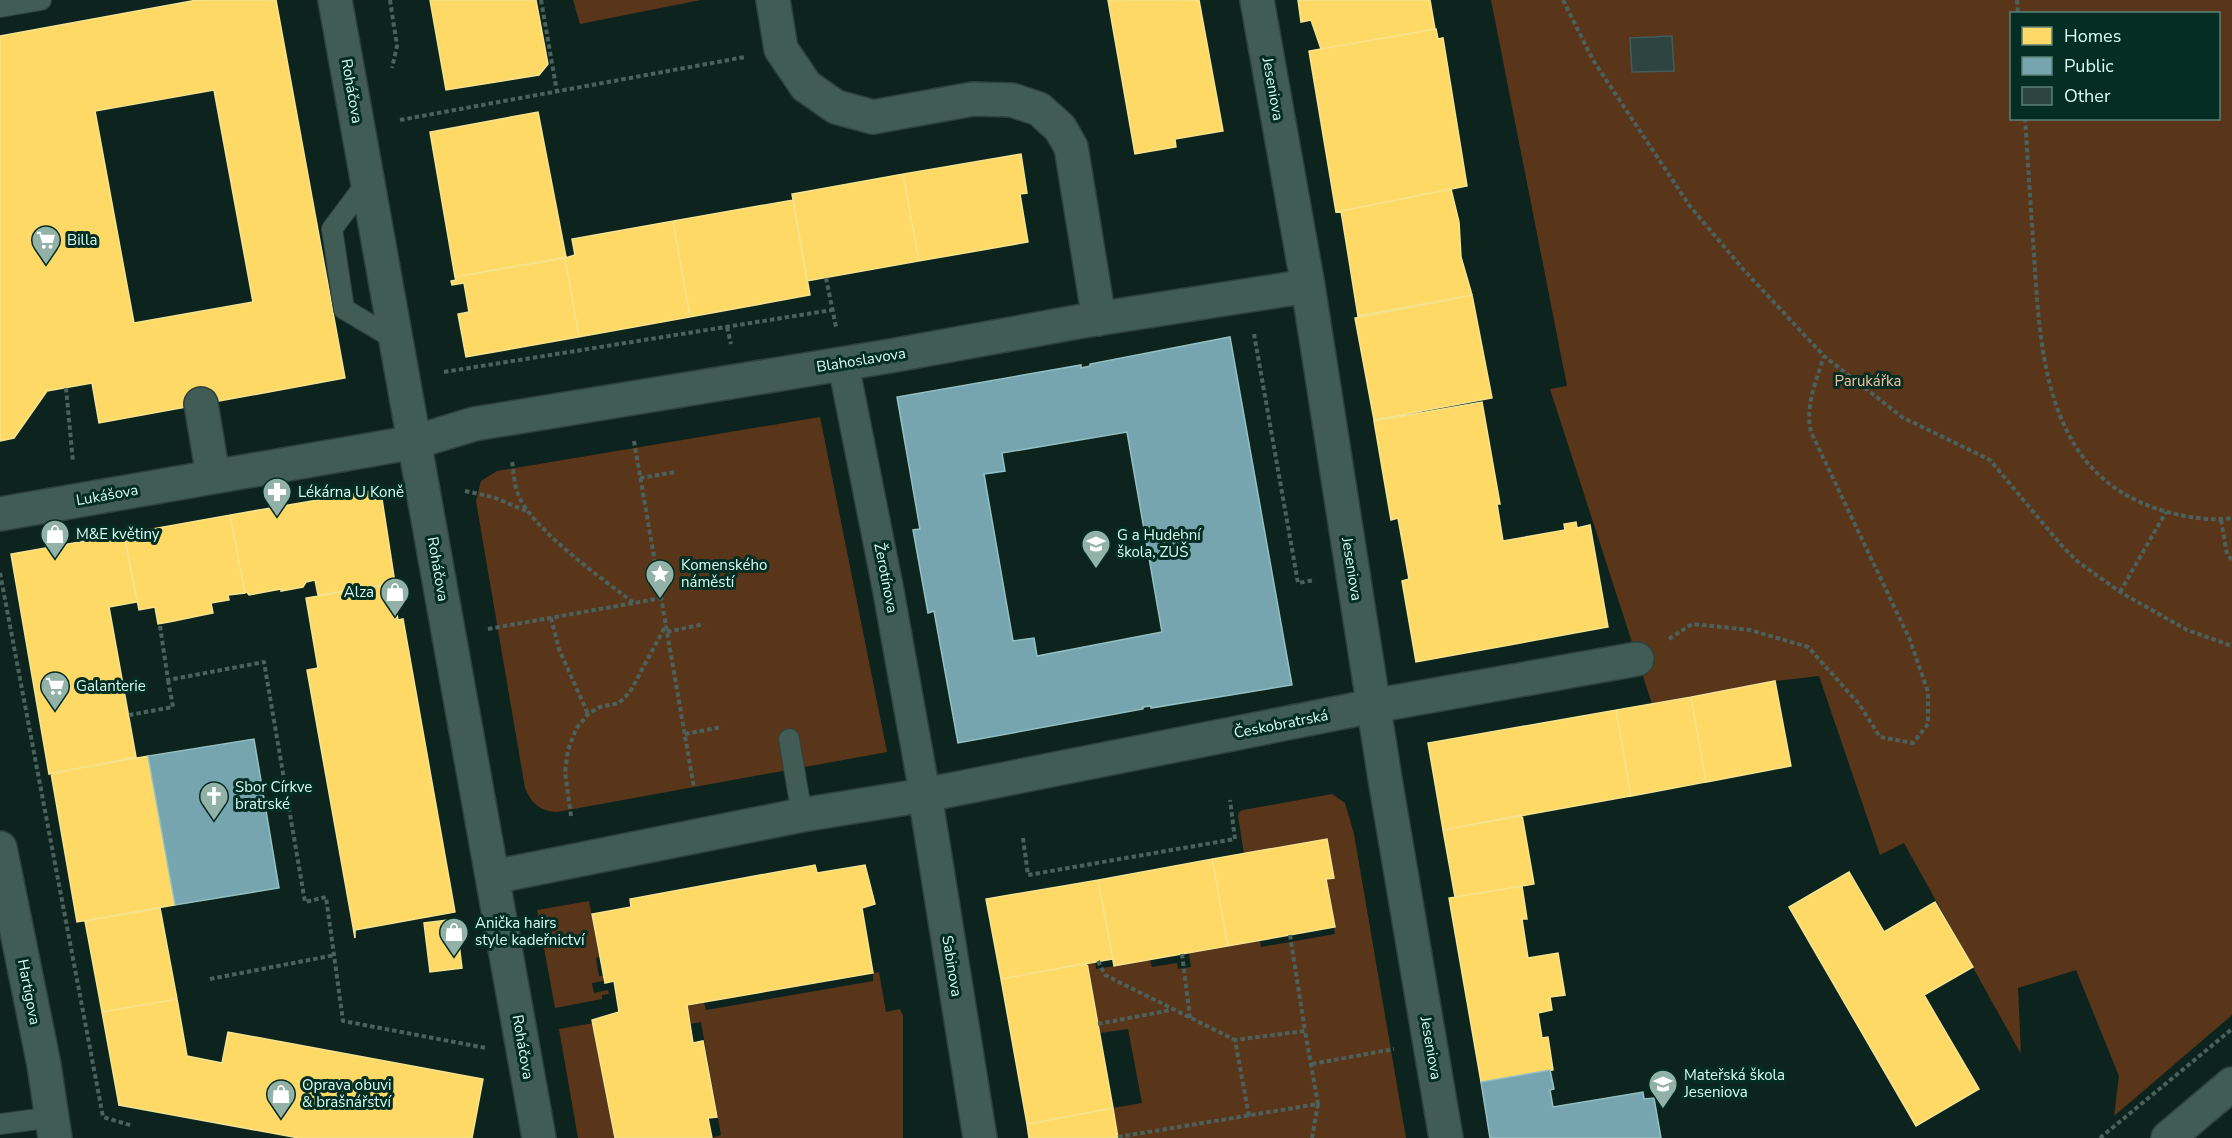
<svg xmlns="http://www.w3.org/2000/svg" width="2232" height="1138" viewBox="0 0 2232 1138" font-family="'Nunito Sans',sans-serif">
	<rect width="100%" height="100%" fill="#0d241e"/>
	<path fill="#59351a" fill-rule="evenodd" d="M 573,0 L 701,0 L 580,24 Z
		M 1491,0 L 2232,0 L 2232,1015 L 2114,1116 L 2119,1076 L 2076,970 L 2018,988 L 2021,1054 L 1904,843 L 1880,855 L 1819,676 L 1775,681 L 1652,704 L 1550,389 L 1567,386 ZM 2012,14 L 2218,14 L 2218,118 L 2012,118 ZM 1672,36 L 1673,71 L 1632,72 L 1630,38 Z
		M 820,417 L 887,752 L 557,812 C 540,811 532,804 525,788 L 476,501 L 481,481 L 497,471 Z
		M 1332,794 L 1345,803 L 1354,834 L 1406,1138 L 1118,1138 L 1113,1108 L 1142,1103 L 1128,1029 L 1100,1033 L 1087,963 L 1095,962 L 1096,969 L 1150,960 L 1152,967 L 1177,963 L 1178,969 L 1191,967 L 1189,953 L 1260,940 L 1261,947 L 1335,934 L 1326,879 L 1333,878 L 1244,854 L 1238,816 L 1239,812 L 1243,810 Z
		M 589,901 L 599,957 L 596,958 L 599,976 L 603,976 L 603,981 L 592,983 L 594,993 L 608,990 L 609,994 L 602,995 L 602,999 L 555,1008 L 537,910 Z
		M 879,972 L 886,1012 L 900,1009 L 903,1016 L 903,1138 L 711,1138 L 721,1135 L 701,1022 L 691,1024 L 687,1006 L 704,1003 L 706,1010 L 873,981 L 873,973 Z
		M 593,1023 L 614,1138 L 578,1138 L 559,1029 Z"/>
	<path fill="#ffd966" stroke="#f4e490" stroke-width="1.5" fill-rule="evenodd" d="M 197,0 L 276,0 L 345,378 L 99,423 L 92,383 L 47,391 L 14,438 L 0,441 L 0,36 ZM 214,90 L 253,302 L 134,323 L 95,111 Z
		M 430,0 L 536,0 L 548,64 L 539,75 L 446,90 Z
		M 1108,0 L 1199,0 L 1223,131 L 1175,139 L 1176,147 L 1135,154 Z
		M 1298,0 L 1430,0 L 1435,29 L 1321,49 L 1311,20 L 1301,22 Z
		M 1436,29 L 1438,39 L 1443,38 L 1467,186 L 1336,212 L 1309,51 Z
		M 538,112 L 566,257 L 455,277 L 430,132 Z
		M 1021,154 L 1027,193 L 1020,194 L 1028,242 L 919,261 L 903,174 Z
		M 903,174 L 919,261 L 807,281 L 792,194 Z
		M 1451,189 L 1459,222 L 1461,257 L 1472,295 L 1358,316 L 1341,211 Z
		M 793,200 L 810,295 L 690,317 L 673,221 Z
		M 673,221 L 690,317 L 579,337 L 565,258 L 575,255 L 572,239 Z
		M 565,258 L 579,337 L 466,357 L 458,314 L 469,312 L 464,283 L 452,285 L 451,281 L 456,280 L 455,277 Z
		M 1472,295 L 1492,398 L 1374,420 L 1355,318 Z
		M 1482,402 L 1500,504 L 1497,504 L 1503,541 L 1565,530 L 1564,524 L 1576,522 L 1577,528 L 1590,525 L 1608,627 L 1416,662 L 1402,581 L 1409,579 L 1398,518 L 1391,520 L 1374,421 Z
		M 370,491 L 382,499 L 395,583 L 318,595 L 315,580 L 306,582 L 303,587 L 281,591 L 281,589 L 249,595 L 247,592 L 245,593 L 230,515 Z
		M 230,515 L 245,593 L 228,595 L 229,600 L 211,603 L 213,613 L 169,622 L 158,624 L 155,607 L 139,610 L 124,534 Z
		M 124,534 L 137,602 L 109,607 L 136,757 L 49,774 L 11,554 Z
		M 395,583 L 396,586 L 392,587 L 398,620 L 403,619 L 455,912 L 355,930 L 355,938 L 307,670 L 318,668 L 306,598 Z
		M 1775,681 L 1791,766 L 1706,782 L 1691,697 Z
		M 1691,697 L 1706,782 L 1631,796 L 1616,710 Z
		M 1616,710 L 1631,796 L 1443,830 L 1428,743 Z
		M 148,756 L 175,905 L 77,922 L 51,773 Z
		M 1522,815 L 1534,884 L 1455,897 L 1443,830 Z
		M 1327,839 L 1334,878 L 1326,879 L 1335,927 L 1228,946 L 1212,859 Z
		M 1212,859 L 1228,946 L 1114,966 L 1098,880 Z
		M 815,865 L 817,873 L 865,865 L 875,904 L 862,908 L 873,973 L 687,1005 L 693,1043 L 703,1041 L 717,1117 L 708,1118 L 712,1138 L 615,1138 L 592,1020 L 619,1012 L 614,981 L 605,983 L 592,914 L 631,907 L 630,899 Z
		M 1849,872 L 1884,932 L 1935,902 L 1973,967 L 1924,995 L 1979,1089 L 1916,1126 L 1789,907 Z
		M 1098,880 L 1113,959 L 1001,979 L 986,899 Z
		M 1522,886 L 1527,919 L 1522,919 L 1528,958 L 1558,953 L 1565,995 L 1550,997 L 1552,1010 L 1538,1013 L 1542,1038 L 1548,1037 L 1553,1070 L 1481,1082 L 1449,898 Z
		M 160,908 L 177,999 L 102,1012 L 85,921 Z
		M 456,919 L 462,968 L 430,972 L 424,923 Z
		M 1087,963 L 1113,1108 L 1027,1124 L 1001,979 Z
		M 177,999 L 187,1056 L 222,1063 L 228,1032 L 483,1079 L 472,1138 L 299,1138 L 119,1105 L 102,1012 Z
		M 1113,1108 L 1118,1138 L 1029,1138 L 1027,1124 Z"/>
	<path fill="#76a5af" stroke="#94c0c3" stroke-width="1.5" fill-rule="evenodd" d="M 1230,337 L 1292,685 L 1151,708 L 1151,706 L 1143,707 L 1143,709 L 958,743 L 934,611 L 928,613 L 913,530 L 920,529 L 897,397 L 1081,365 L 1081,368 L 1090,366 L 1090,364 ZM 1127,432 L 1162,632 L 1037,656 L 1034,638 L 1013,641 L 984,474 L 1005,471 L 1002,453 Z
		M 254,739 L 279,888 L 175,905 L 148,756 Z
		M 1550,1070 L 1554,1089 L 1550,1090 L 1553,1107 L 1643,1092 L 1644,1099 L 1654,1098 L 1661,1138 L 1490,1138 L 1481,1082 Z"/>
	<path fill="#2d4440" stroke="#435e5a" stroke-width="1.5" d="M 1672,36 L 1674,71 L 1632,72 L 1630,38 Z"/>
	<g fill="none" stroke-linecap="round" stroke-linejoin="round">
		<g stroke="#2f413c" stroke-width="22">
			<path id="service" d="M 0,7 L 41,0
				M 368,181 L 332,229 L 344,309 L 396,340
				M 789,739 L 802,815
				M 0,1124 L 53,1117"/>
		</g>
		<g stroke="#2f413c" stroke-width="33">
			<path id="pedestrian" d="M 843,363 L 888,589 L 925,795"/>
		</g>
		<g stroke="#2f413c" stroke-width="36">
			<path id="minor" d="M 335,0 L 539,1138
				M 773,0 L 781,49 L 806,86 L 836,107 L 873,117 L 973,99 L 1012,100 L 1039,109 L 1060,128 L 1071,147 L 1099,319
				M 1257,0 L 1308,286 L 1385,779 L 1446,1138
				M 201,404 L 213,476
				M 0,514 L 415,442 L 474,424 L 890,356 L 1077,322 L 1308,286
				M 925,795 L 980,1138
				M 493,877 L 802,815 L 925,795 L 1373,706 L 1637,659"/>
		</g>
		<g stroke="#2f413c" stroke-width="36">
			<path id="tertiary" d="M 2168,1138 L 2232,1084"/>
		</g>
		<g stroke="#2f413c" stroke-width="36">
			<path id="secondary" d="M 0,848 L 44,1065 L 55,1138"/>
		</g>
		<path stroke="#4b615b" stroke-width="4" stroke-dasharray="4.5 3" stroke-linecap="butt" d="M 390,0 L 397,46 L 392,68
			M 541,0 L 557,92
			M 1563,0 L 1593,60 L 1689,205 L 1742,268 L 1824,356 L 1902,417 L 1990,460 L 2062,546 L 2077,561 L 2120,592 L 2187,630 L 2232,646
			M 2017,0 L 2018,14
			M 2025,118 C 2028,164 2031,210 2034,255 C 2040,349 2045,465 2147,505 C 2172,515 2205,522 2232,518
			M 400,120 L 745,57
			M 826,278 L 836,327
			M 727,327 L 731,344
			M 1254,334 L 1298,583 L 1315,580
			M 444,372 L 832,310
			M 66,388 L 73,462
			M 634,441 L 694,788
			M 512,462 C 514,472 514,485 518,494 C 531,529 604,580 634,603
			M 640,478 L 676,472
			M 465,491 L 493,497 L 526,511
			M 2221,520 L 2227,554 L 2232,560
			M 0,573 L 103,1117 L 133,1126
			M 2120,592 L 2166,512
			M 551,618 L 559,649 L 588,714
			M 160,626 L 168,680 L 264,662 L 305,902 L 326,897 L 343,1021 L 486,1048
			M 488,629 L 662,598
			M 667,632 L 704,624
			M 1669,639 L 1692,624 L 1750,630 L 1808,647 L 1859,704 L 1880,737 L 1913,743 L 1928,724 L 1928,692 L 1910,640 L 1811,432 C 1805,405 1816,382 1824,356
			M 129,715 L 173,707 L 168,680
			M 685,734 L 722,727
			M 571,816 L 565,772 L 568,750 L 576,729 L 588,714 L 600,707 L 619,703 L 630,692 L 666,625
			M 1023,838 L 1028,875 L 1235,839 L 1230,800
			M 1290,935 L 1305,1031
			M 1182,954 L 1190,1018
			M 1098,961 L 1105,975 L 1235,1040
			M 210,979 L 335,955
			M 1098,1024 L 1171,1010
			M 1312,1064 L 1394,1049
			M 1118,1137 L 1318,1104 L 1305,1031 L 1235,1040 L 1249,1116
			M 1312,1138 L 1318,1104
			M 2100,1138 L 2232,1029"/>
		<use href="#service" stroke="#415c54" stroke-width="20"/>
		<use href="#pedestrian" stroke="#415c54" stroke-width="30"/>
		<use href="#minor" stroke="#415c54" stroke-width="33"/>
		<use href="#tertiary" stroke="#415c54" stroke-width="33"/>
		<use href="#secondary" stroke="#415c54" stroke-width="33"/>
	</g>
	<defs>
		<g id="supermarket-pin" transform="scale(1.5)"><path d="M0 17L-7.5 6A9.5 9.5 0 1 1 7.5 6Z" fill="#92b2a8" stroke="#042d23"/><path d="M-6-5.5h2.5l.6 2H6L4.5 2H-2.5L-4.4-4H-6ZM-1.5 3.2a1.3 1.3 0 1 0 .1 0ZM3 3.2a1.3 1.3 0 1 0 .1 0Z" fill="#fff"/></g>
		<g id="pharmacy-pin" transform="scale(1.5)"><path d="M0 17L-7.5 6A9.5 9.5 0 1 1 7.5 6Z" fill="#92b2a8" stroke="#042d23"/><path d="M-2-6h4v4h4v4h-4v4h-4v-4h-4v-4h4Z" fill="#fff"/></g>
		<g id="shop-pin" transform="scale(1.5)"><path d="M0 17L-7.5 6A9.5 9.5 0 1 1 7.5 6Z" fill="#92b2a8" stroke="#042d23"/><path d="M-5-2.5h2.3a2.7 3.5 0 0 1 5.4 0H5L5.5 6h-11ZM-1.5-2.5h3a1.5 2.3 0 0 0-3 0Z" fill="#fff"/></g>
		<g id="school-pin" transform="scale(1.5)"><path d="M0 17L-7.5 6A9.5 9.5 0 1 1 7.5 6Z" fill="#92b2a8" stroke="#042d23"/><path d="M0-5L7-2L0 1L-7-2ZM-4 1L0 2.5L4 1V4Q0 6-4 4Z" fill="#fff"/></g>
		<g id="sight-pin" transform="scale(1.5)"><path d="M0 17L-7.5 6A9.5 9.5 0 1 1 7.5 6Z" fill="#92b2a8" stroke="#042d23"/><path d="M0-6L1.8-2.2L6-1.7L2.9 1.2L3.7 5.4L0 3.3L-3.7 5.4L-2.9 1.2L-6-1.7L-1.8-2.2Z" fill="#fff"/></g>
		<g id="church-pin" transform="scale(1.5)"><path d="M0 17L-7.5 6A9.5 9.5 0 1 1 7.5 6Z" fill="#92b2a8" stroke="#042d23"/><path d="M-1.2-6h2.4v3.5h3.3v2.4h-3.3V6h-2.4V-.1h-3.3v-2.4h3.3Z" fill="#fff"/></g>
	</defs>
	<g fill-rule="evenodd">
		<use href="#supermarket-pin" x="46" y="240"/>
		<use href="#pharmacy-pin" x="277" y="492"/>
		<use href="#shop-pin" x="55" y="534"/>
		<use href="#school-pin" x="1096" y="544"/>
		<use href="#sight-pin" x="660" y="574"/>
		<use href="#shop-pin" x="395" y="592"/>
		<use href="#supermarket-pin" x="55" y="686"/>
		<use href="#church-pin" x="214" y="796"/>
		<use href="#shop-pin" x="454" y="932"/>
		<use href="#school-pin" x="1663" y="1084"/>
		<use href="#shop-pin" x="281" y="1094"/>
	</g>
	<g text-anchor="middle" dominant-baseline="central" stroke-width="6" stroke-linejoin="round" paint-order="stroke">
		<g font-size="15" fill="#dafef2" stroke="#042d23">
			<text transform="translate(1273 89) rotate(80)">Jeseniova</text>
			<text transform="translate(352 91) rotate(80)">Roháčova</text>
			<text transform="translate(861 360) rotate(-9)">Blahoslavova</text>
			<text transform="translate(107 495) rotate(-10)">Lukášova</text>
			<text transform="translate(438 569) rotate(80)">Roháčova</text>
			<text transform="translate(1352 569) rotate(81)">Jeseniova</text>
			<text transform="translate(886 578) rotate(79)">Žerotínova</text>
			<text transform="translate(1281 724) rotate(-11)">Českobratrská</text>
			<text transform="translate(952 966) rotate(81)">Sabinova</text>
			<text transform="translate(29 992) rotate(79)">Hartigova</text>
			<text transform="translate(523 1047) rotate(80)">Roháčova</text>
			<text transform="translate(1431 1048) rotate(80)">Jeseniova</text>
		</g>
		<g font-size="15" fill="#dafef2" stroke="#042d23" text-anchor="start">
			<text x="67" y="240">Billa</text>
			<text x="298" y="492">Lékárna U Koně</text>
			<text x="76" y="534">M&amp;E květiny</text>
			<text x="1117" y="535">G a Hudební<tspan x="1117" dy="17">škola, ZUŠ</tspan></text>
			<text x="681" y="565">Komenského<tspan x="681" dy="17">náměstí</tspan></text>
			<text x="374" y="592" text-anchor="end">Alza</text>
			<text x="76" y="686">Galanterie</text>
			<text x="235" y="787">Sbor Církve<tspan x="235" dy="17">bratrské</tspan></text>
			<text x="475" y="923">Anička hairs<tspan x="475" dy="17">style kadeřnictví</tspan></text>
			<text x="1684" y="1075">Mateřská škola<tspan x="1684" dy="17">Jeseniova</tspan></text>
			<text x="302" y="1085">Oprava obuvi<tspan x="302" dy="17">&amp; brašnářství</tspan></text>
		</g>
		<g font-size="15" fill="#f8c2a2" stroke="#042d23">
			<text x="1868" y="381">Parukářka</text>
		</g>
	</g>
	<rect x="2010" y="12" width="210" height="108" fill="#042d23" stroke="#5a8176" stroke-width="1.5"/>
	<rect x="2022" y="27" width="30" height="18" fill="#ffd966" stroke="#5a8176" stroke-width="1.5"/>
	<text x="2064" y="42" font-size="18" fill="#dafef2">Homes</text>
	<rect x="2022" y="57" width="30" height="18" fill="#76a5af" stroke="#5a8176" stroke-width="1.5"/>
	<text x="2064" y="72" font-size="18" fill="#dafef2">Public</text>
	<rect x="2022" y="87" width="30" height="18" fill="#2d4440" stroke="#5a8176" stroke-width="1.5"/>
	<text x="2064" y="102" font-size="18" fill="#dafef2">Other</text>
</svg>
